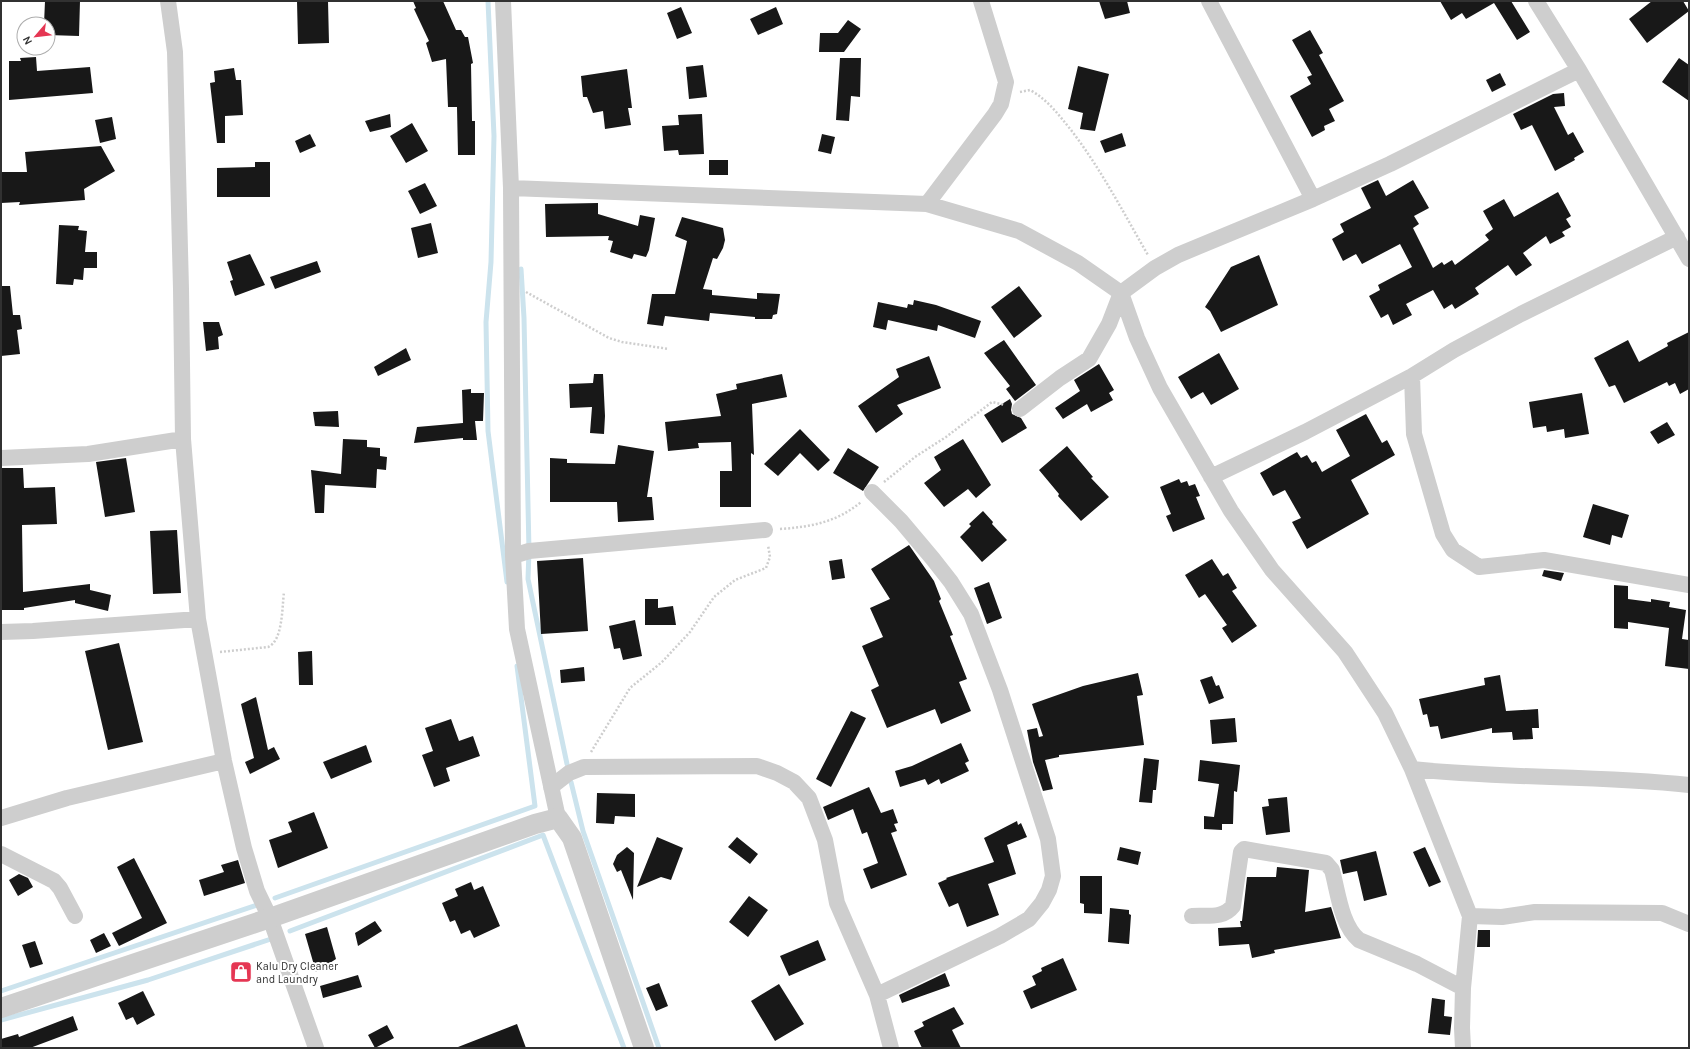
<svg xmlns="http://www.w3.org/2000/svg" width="1690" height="1049" viewBox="0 0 1690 1049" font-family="Karla,sans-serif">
	<rect width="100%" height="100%" fill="#fff"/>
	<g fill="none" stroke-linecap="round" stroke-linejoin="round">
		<path stroke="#cce3ed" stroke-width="5" d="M 488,1 L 494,136 L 491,262 L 486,322 L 488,431 L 507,582
			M 521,269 L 524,318 L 529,551 L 528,579 L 567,764
			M 571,782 L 583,831 L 659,1048
			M 275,898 L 535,806 L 517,666
			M 290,931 L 543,835 L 624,1048
			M 1,991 L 257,905
			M 1,1020 L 148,980 L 271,939"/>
	</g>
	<path fill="#181818" d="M 45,1 L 80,1 L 79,36 L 48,35 L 48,24 L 44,24 Z
		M 297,1 L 328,1 L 329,43 L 298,44 Z
		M 413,1 L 443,1 L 456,30 L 461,30 L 465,37 L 468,37 L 473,63 L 471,64 L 472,121 L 475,121 L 475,155 L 458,155 L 457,107 L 448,107 L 446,59 L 432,62 L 426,43 L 429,41 L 414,9 L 416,8 Z
		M 1099,1 L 1127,1 L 1130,13 L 1105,19 Z
		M 1440,1 L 1511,1 L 1530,32 L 1517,40 L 1494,3 L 1466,19 L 1462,13 L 1451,20 Z
		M 1652,1 L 1683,1 L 1689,11 L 1647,43 L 1629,19 Z
		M 681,7 L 692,33 L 677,39 L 667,13 Z
		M 776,7 L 783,24 L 758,35 L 750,19 Z
		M 848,20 L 861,29 L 844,52 L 819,52 L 820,33 L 838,33 Z
		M 1310,30 L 1323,53 L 1319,55 L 1344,101 L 1329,109 L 1335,121 L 1324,126 L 1325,130 L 1312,137 L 1290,96 L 1311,84 L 1307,77 L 1312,75 L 1292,40 Z
		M 36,57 L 37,71 L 90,67 L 93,93 L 9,100 L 9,61 L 21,61 L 20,58 Z
		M 840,58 L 861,58 L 860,97 L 851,96 L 849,121 L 836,120 Z
		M 1679,58 L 1689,65 L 1689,101 L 1662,82 Z
		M 703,65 L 707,97 L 689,99 L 686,67 Z
		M 1078,66 L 1109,74 L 1095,131 L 1080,129 L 1083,113 L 1068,109 Z
		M 234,68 L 236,80 L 241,80 L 243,115 L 225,116 L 225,143 L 217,143 L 210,83 L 215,82 L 214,71 Z
		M 627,69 L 632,108 L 628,108 L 631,125 L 605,129 L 603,111 L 593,113 L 587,97 L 583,97 L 581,76 Z
		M 1500,73 L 1506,85 L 1492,92 L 1486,80 Z
		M 1564,93 L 1565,106 L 1554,107 L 1568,135 L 1573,132 L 1584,152 L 1574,158 L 1575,160 L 1555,171 L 1532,125 L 1521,130 L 1513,114 L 1553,94 Z
		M 390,114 L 391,127 L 370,132 L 365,121 Z
		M 702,114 L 704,154 L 679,155 L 678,150 L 664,151 L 662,126 L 679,125 L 678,115 Z
		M 112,117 L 116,139 L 100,143 L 95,120 Z
		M 412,123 L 428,151 L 406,163 L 390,136 Z
		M 1122,133 L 1126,146 L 1105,153 L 1100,141 Z
		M 310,134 L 316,146 L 300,153 L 295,141 Z
		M 822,134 L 835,137 L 831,154 L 818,151 Z
		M 101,146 L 115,171 L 84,189 L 85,200 L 19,205 L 20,202 L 1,203 L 1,172 L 27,172 L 25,152 Z
		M 709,160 L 728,160 L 728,175 L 709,175 Z
		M 255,162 L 270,162 L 270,197 L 217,197 L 217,168 L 255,167 Z
		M 1378,180 L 1386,196 L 1413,180 L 1429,208 L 1414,216 L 1419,224 L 1413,228 L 1433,268 L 1442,262 L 1444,265 L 1452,260 L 1455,265 L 1489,240 L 1485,235 L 1493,229 L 1483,211 L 1504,199 L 1514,217 L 1558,192 L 1571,216 L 1566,219 L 1571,227 L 1562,232 L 1565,236 L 1550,244 L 1546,236 L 1523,253 L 1532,265 L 1516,276 L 1508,265 L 1475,288 L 1479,294 L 1455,309 L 1452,304 L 1444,309 L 1433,290 L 1406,304 L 1412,315 L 1393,325 L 1388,314 L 1381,318 L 1369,296 L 1380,290 L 1378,285 L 1412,267 L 1400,244 L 1362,264 L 1356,254 L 1343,261 L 1332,239 L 1344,232 L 1340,224 L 1371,208 L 1361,188 Z
		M 425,183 L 437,206 L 420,214 L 408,191 Z
		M 598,203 L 598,214 L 638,226 L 640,215 L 655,218 L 649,250 L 646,257 L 634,254 L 632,259 L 610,252 L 613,241 L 608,240 L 609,236 L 546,237 L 545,204 Z
		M 682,217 L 723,228 L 725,240 L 723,248 L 717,259 L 713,258 L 703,289 L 712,290 L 712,295 L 757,299 L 757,293 L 780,294 L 777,314 L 773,315 L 772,319 L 755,319 L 755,317 L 710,313 L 709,321 L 665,316 L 663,326 L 647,324 L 652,294 L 675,294 L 687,241 L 675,236 Z
		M 431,223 L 438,253 L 418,258 L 411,228 Z
		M 59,225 L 79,226 L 78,230 L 87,231 L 85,252 L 97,252 L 97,268 L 84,268 L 83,280 L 74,279 L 73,285 L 56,284 Z
		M 250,254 L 265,285 L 235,296 L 230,281 L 233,280 L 227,262 Z
		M 1259,255 L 1278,305 L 1221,332 L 1210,311 L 1205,307 L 1231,267 Z
		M 317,261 L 321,272 L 275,289 L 270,277 Z
		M 1,286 L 10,286 L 13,315 L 20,315 L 22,329 L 17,330 L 20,354 L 1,356 Z
		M 1019,286 L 1042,316 L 1014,338 L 991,307 Z
		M 914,300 L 936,305 L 981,321 L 975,338 L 938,325 L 937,331 L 888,320 L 886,330 L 873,327 L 878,302 L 907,308 L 908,304 L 913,305 Z
		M 203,322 L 219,322 L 223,335 L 218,337 L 219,349 L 206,351 Z
		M 1689,332 L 1689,389 L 1680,394 L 1675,383 L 1669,386 L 1667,382 L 1624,403 L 1615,385 L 1609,387 L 1594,358 L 1628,340 L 1639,362 L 1668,346 L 1667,343 Z
		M 1004,340 L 1036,385 L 1015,401 L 1006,389 L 1010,386 L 984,353 Z
		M 406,348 L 411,360 L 378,376 L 374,367 Z
		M 1219,353 L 1239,389 L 1211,405 L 1203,392 L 1191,399 L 1178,377 Z
		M 929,356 L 941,388 L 897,405 L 903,414 L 876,433 L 858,406 L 899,377 L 896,369 Z
		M 1099,364 L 1114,390 L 1109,393 L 1113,400 L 1091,412 L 1087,404 L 1063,419 L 1055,408 L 1080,391 L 1074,380 Z
		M 594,374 L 603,374 L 605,416 L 604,434 L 590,433 L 592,407 L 570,408 L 569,384 L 593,383 Z
		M 782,374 L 787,397 L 752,404 L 754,455 L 751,453 L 751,507 L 720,507 L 720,471 L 732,471 L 731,442 L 698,443 L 699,448 L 668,451 L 665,422 L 721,416 L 716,394 L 737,389 L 736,384 Z
		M 471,389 L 471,393 L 484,393 L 483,421 L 475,421 L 477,440 L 463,440 L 463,438 L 414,443 L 417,427 L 463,423 L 462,390 Z
		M 1582,393 L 1589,434 L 1565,438 L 1564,429 L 1547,432 L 1546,426 L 1533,428 L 1529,402 Z
		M 1010,399 L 1012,404 L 1011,410 L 1012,414 L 1021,418 L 1027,428 L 1002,443 L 984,415 Z
		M 338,411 L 339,427 L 315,426 L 313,412 Z
		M 1366,414 L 1382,443 L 1387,440 L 1395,455 L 1351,480 L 1369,514 L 1307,549 L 1292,522 L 1301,518 L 1285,490 L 1273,496 L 1260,473 L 1297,452 L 1301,458 L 1307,455 L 1312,463 L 1316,461 L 1322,472 L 1350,456 L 1336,430 Z
		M 1667,422 L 1675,435 L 1658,444 L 1650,432 Z
		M 800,429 L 830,460 L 818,471 L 800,453 L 778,476 L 764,464 Z
		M 343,439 L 367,440 L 367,447 L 380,448 L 380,456 L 387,457 L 386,470 L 377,469 L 376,488 L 325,485 L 324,513 L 315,513 L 311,470 L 341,474 Z
		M 963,439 L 991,485 L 976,498 L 968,489 L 944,507 L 924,483 L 941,470 L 934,457 Z
		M 618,445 L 654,451 L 647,497 L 652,497 L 654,520 L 618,522 L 617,502 L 550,502 L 550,458 L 567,459 L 567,463 L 615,464 Z
		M 1067,446 L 1093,477 L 1091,478 L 1109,497 L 1081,521 L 1058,496 L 1059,494 L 1039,470 Z
		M 848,448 L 879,467 L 863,491 L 833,473 Z
		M 126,458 L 135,512 L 105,517 L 96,462 Z
		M 1,468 L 23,468 L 24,488 L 55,487 L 57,524 L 22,525 L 23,592 L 90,584 L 90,590 L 111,595 L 108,611 L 75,603 L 75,600 L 24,608 L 24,610 L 1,610 Z
		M 1179,479 L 1181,483 L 1187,481 L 1189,486 L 1195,484 L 1200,496 L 1196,497 L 1205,519 L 1173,532 L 1166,516 L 1171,514 L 1160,487 Z
		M 1593,504 L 1629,515 L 1622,538 L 1612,535 L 1610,545 L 1583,537 Z
		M 983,511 L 993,522 L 992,524 L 1007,540 L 982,562 L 960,537 L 971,526 L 969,524 Z
		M 177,530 L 181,593 L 153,594 L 150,531 Z
		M 909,545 L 934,581 L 941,599 L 939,601 L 953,635 L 950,636 L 967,679 L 959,682 L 971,711 L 941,724 L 935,709 L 887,728 L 871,690 L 879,686 L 862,646 L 883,637 L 870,608 L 890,599 L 871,569 Z
		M 583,558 L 588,631 L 541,634 L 537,561 Z
		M 842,559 L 845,578 L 832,580 L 829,561 Z
		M 1212,559 L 1223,576 L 1228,573 L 1237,588 L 1232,591 L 1257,626 L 1232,643 L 1222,628 L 1227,625 L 1205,594 L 1199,598 L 1185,575 Z
		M 1544,570 L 1564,573 L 1561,581 L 1542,576 Z
		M 989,582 L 1002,618 L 987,624 L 974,588 Z
		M 1614,585 L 1628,586 L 1628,599 L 1651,602 L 1651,599 L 1670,602 L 1669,607 L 1686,610 L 1682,639 L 1689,640 L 1689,669 L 1665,666 L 1669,628 L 1628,622 L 1628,629 L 1614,628 Z
		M 645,599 L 658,599 L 658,608 L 673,606 L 676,625 L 645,625 Z
		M 635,620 L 642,656 L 623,660 L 620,648 L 614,649 L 609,626 Z
		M 119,643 L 143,742 L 108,750 L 85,651 Z
		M 312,651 L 313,685 L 299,685 L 298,652 Z
		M 584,667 L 585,681 L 561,683 L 560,670 Z
		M 1138,673 L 1143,695 L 1137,696 L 1144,745 L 1059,755 L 1059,757 L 1045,760 L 1053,789 L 1043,791 L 1033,762 L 1027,730 L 1037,728 L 1039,737 L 1043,736 L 1032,704 L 1083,686 Z
		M 1500,675 L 1506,711 L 1538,709 L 1539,728 L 1532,728 L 1533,739 L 1513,740 L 1512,732 L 1492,733 L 1492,728 L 1441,739 L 1438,726 L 1430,727 L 1427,714 L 1423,715 L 1419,699 L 1485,685 L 1484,678 Z
		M 1212,676 L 1216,686 L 1219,685 L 1224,698 L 1209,704 L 1200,680 Z
		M 256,697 L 268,750 L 274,747 L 280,759 L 250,774 L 245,762 L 254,758 L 241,704 Z
		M 851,711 L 866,718 L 831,787 L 816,779 Z
		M 1235,718 L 1237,742 L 1212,744 L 1210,720 Z
		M 451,719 L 459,741 L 473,736 L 480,756 L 446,768 L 450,781 L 434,787 L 422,755 L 433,751 L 425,728 Z
		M 961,743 L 969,761 L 965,763 L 969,771 L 941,784 L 939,779 L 928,785 L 925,779 L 900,787 L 895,771 L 912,766 Z
		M 366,745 L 372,762 L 331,779 L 323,762 Z
		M 1144,758 L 1159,760 L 1156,790 L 1153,790 L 1152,803 L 1139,802 Z
		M 1200,760 L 1240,765 L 1237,792 L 1234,791 L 1233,824 L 1222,824 L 1222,830 L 1204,829 L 1204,816 L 1214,817 L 1219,784 L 1198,781 Z
		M 869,787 L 881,813 L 893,809 L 898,823 L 894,824 L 897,831 L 891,833 L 907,875 L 871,889 L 863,869 L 878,863 L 867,832 L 862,834 L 853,809 L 828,820 L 823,807 Z
		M 597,793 L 635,794 L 635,817 L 615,816 L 614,824 L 596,823 Z
		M 1287,797 L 1290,832 L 1266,835 L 1262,807 L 1269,806 L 1268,799 Z
		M 314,812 L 328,848 L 278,868 L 269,840 L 292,832 L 288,822 Z
		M 1017,821 L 1018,825 L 1021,823 L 1027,837 L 1007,845 L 1016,874 L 988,884 L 999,915 L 967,927 L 958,903 L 949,907 L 938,883 L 947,879 L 946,878 L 994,862 L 984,838 Z
		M 657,837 L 683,848 L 671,880 L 661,877 L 637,887 Z
		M 737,837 L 758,854 L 750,864 L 728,847 Z
		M 627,847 L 634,853 L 633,900 L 621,870 L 617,872 L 613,864 L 617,855 Z
		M 1120,847 L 1141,852 L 1138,865 L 1117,860 Z
		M 1425,847 L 1441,882 L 1429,887 L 1413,852 Z
		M 1376,851 L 1387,895 L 1364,901 L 1357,871 L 1343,874 L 1340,860 Z
		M 134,858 L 167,923 L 119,946 L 112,933 L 142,918 L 117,867 Z
		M 238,860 L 245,883 L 204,896 L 199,880 L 224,872 L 221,865 Z
		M 1277,867 L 1309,870 L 1305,912 L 1331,907 L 1341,938 L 1274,950 L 1275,953 L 1252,958 L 1249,944 L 1219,946 L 1218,928 L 1241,927 L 1240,921 L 1242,921 L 1247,877 L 1276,877 Z
		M 19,874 L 28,878 L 33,887 L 18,896 L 9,880 Z
		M 1080,876 L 1102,876 L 1102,914 L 1084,913 L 1084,904 L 1080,903 Z
		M 471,882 L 474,890 L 483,886 L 500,926 L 474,938 L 470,930 L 461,934 L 455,920 L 450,922 L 442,903 L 458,896 L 455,889 Z
		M 749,896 L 768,910 L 748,937 L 729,922 Z
		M 1110,908 L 1129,910 L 1129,914 L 1131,915 L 1129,944 L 1108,942 Z
		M 375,921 L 382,931 L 358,946 L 355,933 Z
		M 327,927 L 336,959 L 316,972 L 305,934 Z
		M 1478,930 L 1490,930 L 1490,947 L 1477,947 Z
		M 104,933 L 111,946 L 96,953 L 90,940 Z
		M 818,940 L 826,960 L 789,976 L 780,956 Z
		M 35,941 L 43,964 L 30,968 L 22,945 Z
		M 1063,958 L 1077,990 L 1031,1009 L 1023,991 L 1036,985 L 1032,976 L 1042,971 L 1041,968 Z
		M 945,973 L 950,986 L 902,1003 L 899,995 Z
		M 358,975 L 362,987 L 323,998 L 320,986 Z
		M 659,983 L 668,1006 L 656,1011 L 646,988 Z
		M 779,984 L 804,1024 L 775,1041 L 751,1001 Z
		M 143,991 L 155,1015 L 137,1025 L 133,1017 L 126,1020 L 118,1003 Z
		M 1432,998 L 1445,1000 L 1444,1016 L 1452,1017 L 1450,1035 L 1428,1033 Z
		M 954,1007 L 964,1024 L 952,1030 L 961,1048 L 922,1048 L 914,1031 L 924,1026 L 922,1022 Z
		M 73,1016 L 78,1030 L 30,1048 L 1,1048 L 1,1039 L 18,1034 L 19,1037 Z
		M 517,1024 L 526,1048 L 458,1048 L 458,1047 Z
		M 387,1025 L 394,1038 L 375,1048 L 368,1035 Z"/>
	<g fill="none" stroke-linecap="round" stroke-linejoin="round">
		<path stroke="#cecece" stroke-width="2.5" stroke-dasharray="2 2" stroke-linecap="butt" d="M 1020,92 L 1030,90 C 1048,100 1058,114 1071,130 C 1101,169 1123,212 1148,255
			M 526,292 L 609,338 L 622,342 L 669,349
			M 884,482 L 915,457 L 946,437 L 992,402 L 1005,405
			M 780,529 C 811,527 837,522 861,502
			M 220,652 L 268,647 C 283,641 282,607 284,592
			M 591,752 L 630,688 L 662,662 L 690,632 L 714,597 L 735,580 L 766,568 L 770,557 L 768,545"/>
		<path stroke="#cecece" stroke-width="16" d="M 168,1 L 175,52 L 181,289 L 183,439 L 198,619 L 224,761 L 244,848 L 257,891 L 270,918 L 316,1048
			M 503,1 L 511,188 L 513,556 L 517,629 L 558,818
			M 1209,1 L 1313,199
			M 1536,1 L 1579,70 L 1689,259
			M 511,188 L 927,204 L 1019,231 L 1078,263 L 1121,293 L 1137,338 L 1160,388 L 1231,511 L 1272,570 L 1345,652 L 1385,713 L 1412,769 L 1470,916 L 1463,988 L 1462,1028 L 1463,1048
			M 927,204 L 995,114 L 1001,104 L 1006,82 L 981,1
			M 1412,376 L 1414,434 L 1443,534 L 1453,550 L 1479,567 L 1544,560 L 1689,585
			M 1020,409 L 1060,378 L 1089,359 L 1109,324 L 1121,293 L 1155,268 L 1178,255 L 1313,199 L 1390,164 L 1579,70
			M 1,458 L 88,454 L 183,439
			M 1211,477 L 1305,432 L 1412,376 L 1454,350 L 1521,314 L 1677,237
			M 872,492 L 901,521 L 933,559 L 951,582 L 971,614 L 1000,690 L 1048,839 L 1053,876 L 1049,890 L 1042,903 L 1029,919 L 1000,936 L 877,995
			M 513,556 L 529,551 L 765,530
			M 1,632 L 33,631 L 198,619
			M 1412,769 C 1504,779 1597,775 1689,785
			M 551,787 L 569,773 L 584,767 L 757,766 L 777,773 L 794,782 L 809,798 L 825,840 L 837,903 L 877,995 L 891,1048
			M 1,818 L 67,798 L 224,761
			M 1,854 L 54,881 L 60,888 L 75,916
			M 1192,916 C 1207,915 1223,919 1233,906 L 1241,852 L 1244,849 L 1326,863 L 1332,870 C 1338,892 1341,925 1359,940 L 1417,964 L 1463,988
			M 1470,916 L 1502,917 L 1535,912 L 1662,913 L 1689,924"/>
		<path stroke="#cecece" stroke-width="20" d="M 1,1008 L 270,918 L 535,824 L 558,818 L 572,838 L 644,1048"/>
	</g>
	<defs>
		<g id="shop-square" transform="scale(1.15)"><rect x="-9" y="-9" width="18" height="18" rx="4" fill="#e53653" stroke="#fff"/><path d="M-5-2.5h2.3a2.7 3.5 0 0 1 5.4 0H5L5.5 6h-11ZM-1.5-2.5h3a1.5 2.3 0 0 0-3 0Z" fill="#fff"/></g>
	</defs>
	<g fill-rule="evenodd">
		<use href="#shop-square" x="241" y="972"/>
	</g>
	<g text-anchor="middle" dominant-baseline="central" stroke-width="4" stroke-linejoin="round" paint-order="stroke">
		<g font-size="11" fill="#313131" stroke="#fff" text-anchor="start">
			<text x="256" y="966">Kalu Dry Cleaner<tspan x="256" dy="13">and Laundry</tspan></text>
		</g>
	</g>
	<rect width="1690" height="1049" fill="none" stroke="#313131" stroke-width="4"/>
	<g transform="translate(36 36) rotate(242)"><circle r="19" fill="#ffffff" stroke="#adadad"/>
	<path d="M0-3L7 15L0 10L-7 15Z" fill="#e53653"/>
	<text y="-6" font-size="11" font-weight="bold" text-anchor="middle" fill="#313131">N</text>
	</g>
</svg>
